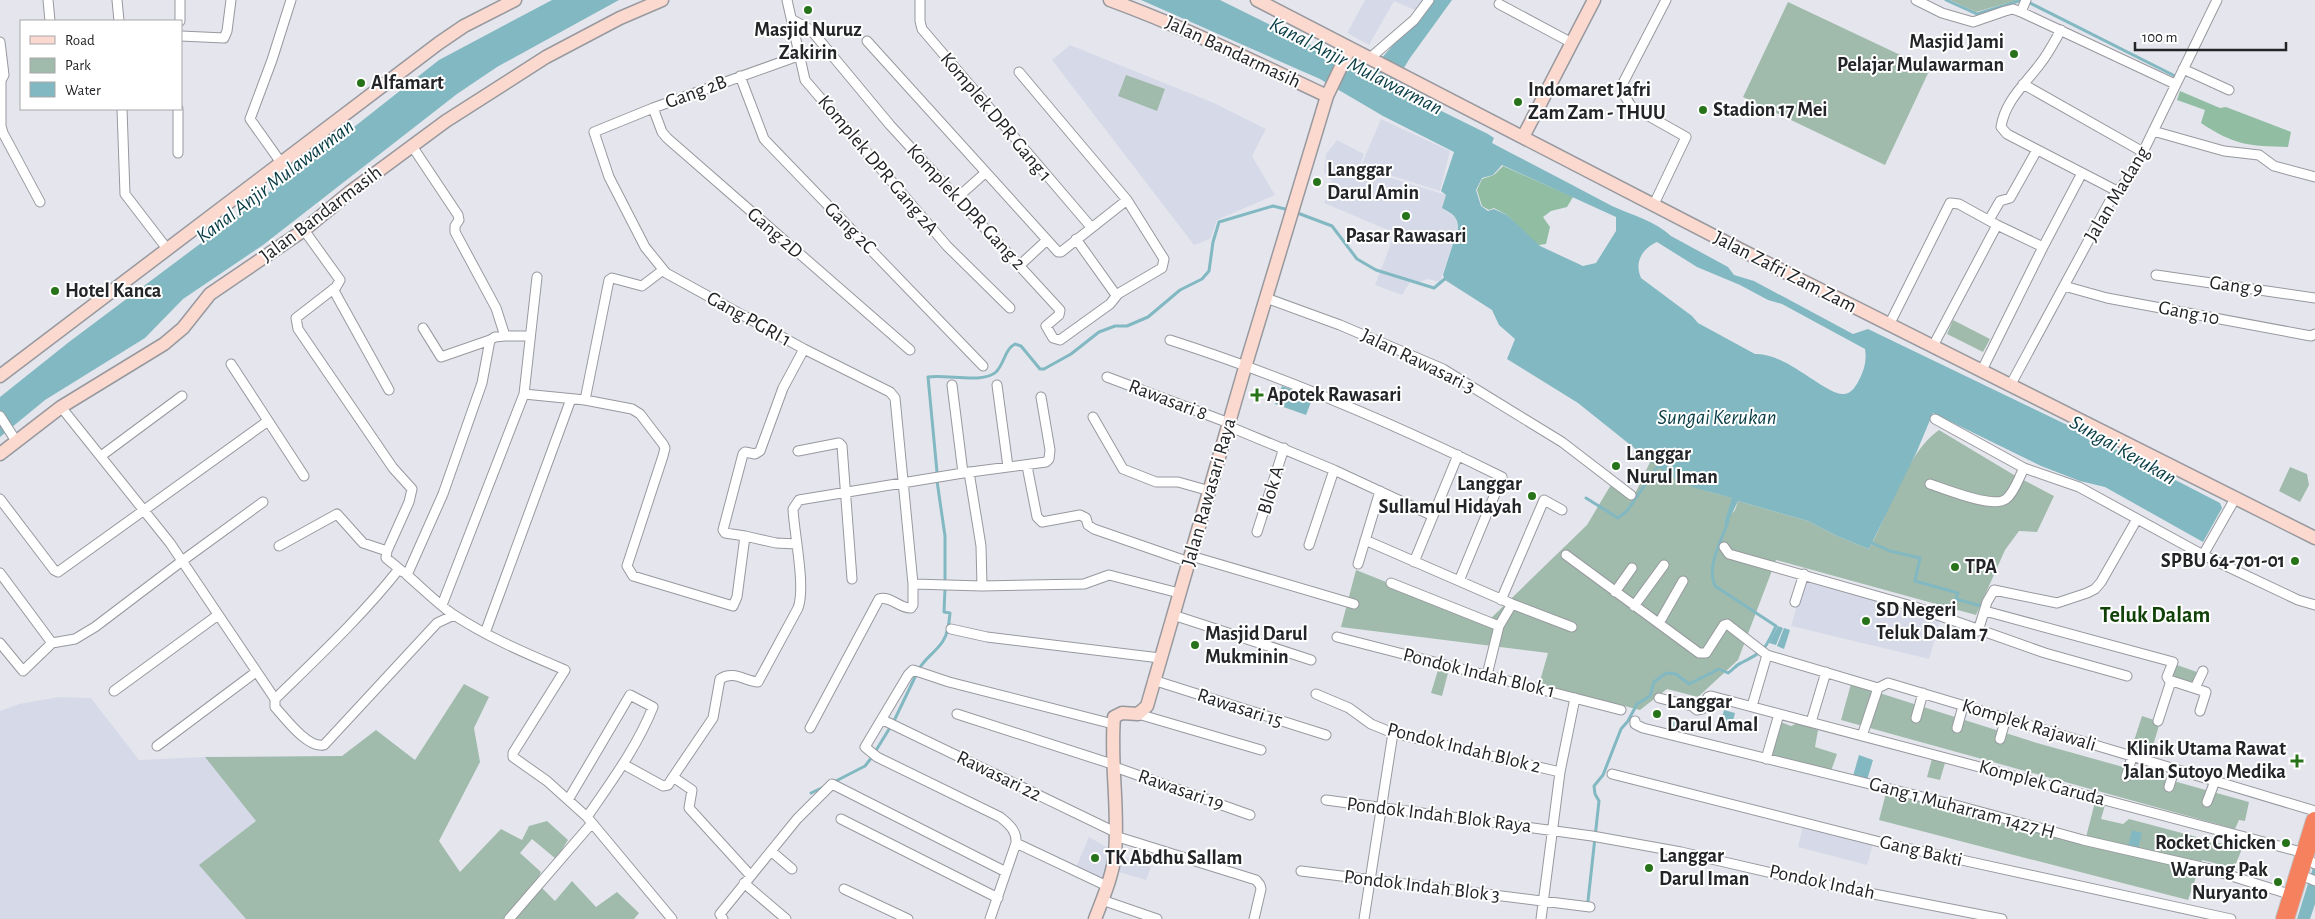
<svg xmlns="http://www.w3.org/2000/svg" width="2315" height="919" viewBox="0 0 2315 919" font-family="'Alegreya Sans',sans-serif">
	<rect width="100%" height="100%" fill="#e5e6ed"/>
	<path fill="#d6dae8" d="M 1365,0 L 1432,0 L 1422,13 L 1394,1 L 1369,45 L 1347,33 Z
		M 1070,45 L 1214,103 L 1266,129 L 1252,156 L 1275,195 L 1217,220 L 1210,239 L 1194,245 L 1052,60 Z
		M 1381,119 L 1450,151 L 1440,191 L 1361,166 Z
		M 1337,140 L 1364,154 L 1359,168 L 1446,195 L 1442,208 L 1456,218 L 1458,228 L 1440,282 L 1428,279 L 1416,283 L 1410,282 L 1402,295 L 1375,285 L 1395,233 L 1324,203 L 1332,181 L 1324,172 L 1326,154 Z
		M 1805,578 L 1941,617 L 1929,659 L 1791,626 Z
		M 59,697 L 91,698 L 139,760 L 205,757 L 342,756 L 358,919 L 0,919 L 0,711 L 19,704 Z
		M 1803,826 L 1873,844 L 1867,865 L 1798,847 Z
		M 1089,837 L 1112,850 L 1105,881 L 1076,867 Z
		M 1123,856 L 1151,867 L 1146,880 L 1119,872 Z"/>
	<path fill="#a0bbab" d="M 1950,0 L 2018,0 L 1976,12 Z
		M 1788,2 L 1930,69 L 1885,165 L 1743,97 Z
		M 1126,75 L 1165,89 L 1157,111 L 1118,96 Z
		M 1953,320 L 1990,339 L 1983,352 L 1947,334 Z
		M 1939,430 L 2014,475 L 2054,496 L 2037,532 L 2019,531 L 2005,550 L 1976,615 L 1776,560 L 1738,660 L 1698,697 L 1667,689 L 1640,710 L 1543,685 L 1540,681 L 1548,653 L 1341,627 L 1356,570 L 1487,622 L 1587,525 L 1612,483 L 1633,498 L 1651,460 C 1678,484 1698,489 1733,498 L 1724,523 L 1735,510 L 1738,501 L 1808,521 L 1837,536 L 1869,549 C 1889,513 1906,453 1939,430 Z
		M 2290,467 L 2307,474 L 2309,485 L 2300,502 L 2279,491 Z
		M 2174,664 L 2197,672 L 2192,686 L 2169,678 Z
		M 1438,670 L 1448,673 L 1442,696 L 1431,693 Z
		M 464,684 L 489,697 L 474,728 L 480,762 L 439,841 L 460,872 L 501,829 L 522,840 L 529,826 L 547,821 L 568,840 L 556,859 L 532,839 L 520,853 L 541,872 L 536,882 L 555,901 L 572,881 L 596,907 L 617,892 L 639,913 L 634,919 L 246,919 L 199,865 L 256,821 L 205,757 L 342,756 L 376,730 L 415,760 Z
		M 1851,684 L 2037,743 L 2249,802 L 2245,821 L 2239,820 L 2235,829 L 1841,720 Z
		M 2142,716 L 2160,722 L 2150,756 L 2131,750 Z
		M 1778,721 L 1791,726 L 1798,723 L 1818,730 L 1815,747 L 1837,754 L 1831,771 L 1771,756 Z
		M 1932,759 L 1945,763 L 1940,780 L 1927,777 Z
		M 1886,793 L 2085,841 L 2095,802 L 2105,805 L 2101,819 L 2123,824 L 2129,819 L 2242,849 L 2234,868 L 2202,860 L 2188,900 L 1879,820 Z"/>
	<path fill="#91bda3" d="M 2180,91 L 2220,108 L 2226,107 L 2291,132 L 2288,147 C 2248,146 2234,145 2201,123 L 2205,110 L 2177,100 Z
		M 1503,166 L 1573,197 L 1567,207 L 1551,211 L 1543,217 L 1550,227 L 1546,244 L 1539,245 L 1534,242 L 1507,215 L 1494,208 L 1489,210 L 1482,206 L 1477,190 L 1482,179 L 1494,175 Z"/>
	<path fill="#82b8c2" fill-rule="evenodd" d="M 552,0 L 619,0 L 497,67 L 457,94 L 263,245 L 183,299 L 145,338 L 45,400 L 0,437 L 0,397 L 69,342 L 316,157 L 439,60 Z
		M 1141,0 L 1220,0 L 1365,72 L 1370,72 C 1390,47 1413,25 1433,0 L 1452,0 L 1410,58 L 1394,84 L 1395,88 L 1488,134 L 1494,138 L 1492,143 C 1532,164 1572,185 1612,206 C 1632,215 1655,221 1671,236 L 1728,267 L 1734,275 L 1754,281 L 1853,334 L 1868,329 L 2092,437 L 2220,503 L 2222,508 L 2203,542 L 2105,487 L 2080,481 L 2041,466 L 1933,413 L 1917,451 L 1869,549 L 1837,536 L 1808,521 L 1738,501 L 1727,524 L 1724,523 L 1732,498 L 1695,488 L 1668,475 L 1578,403 L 1507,359 L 1515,339 L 1499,325 L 1492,310 L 1445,280 L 1443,275 L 1458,228 C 1458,216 1452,214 1442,208 L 1446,195 L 1441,191 L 1454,152 L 1383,116 L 1320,79 ZM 1502,165 L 1616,217 L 1616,231 L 1596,263 L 1583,266 L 1540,246 L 1507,215 L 1494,209 L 1488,211 L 1481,206 L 1476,190 L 1482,178 L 1493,175 ZM 1657,242 L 1697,267 L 1740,285 L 1768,300 L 1782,304 L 1865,349 C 1867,361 1864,371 1858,382 C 1855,387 1852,393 1844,394 C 1826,396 1786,352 1755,354 L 1698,323 L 1692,316 L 1641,278 C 1634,262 1642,249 1657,242 Z
		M 1282,386 L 1313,397 L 1306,415 L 1275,404 Z
		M 1778,626 L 1783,628 L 1776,645 L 1769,643 Z
		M 1784,628 L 1790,630 L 1784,649 L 1777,646 Z
		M 1724,710 L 1735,713 L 1731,729 L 1720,726 Z
		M 1673,720 L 1685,723 L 1684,730 L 1671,727 Z
		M 1859,755 L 1873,760 L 1867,780 L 1853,776 Z
		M 2132,830 L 2142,833 L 2138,849 L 2128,846 Z
		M 2315,861 L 2315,904 L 2310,919 L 2297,919 Z"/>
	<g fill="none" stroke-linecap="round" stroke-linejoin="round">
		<path stroke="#82b8c2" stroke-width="3" d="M 1946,0 L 1977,14 L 2022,0
			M 2028,2 L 2175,76
			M 1295,212 L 1332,226 L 1357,259 L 1376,270 L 1434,288 L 1447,277
			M 937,472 L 928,377 C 947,374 983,384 996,372 C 1005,363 1004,350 1015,344 L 1021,346 L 1040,369 L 1044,369 L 1071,354 L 1099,332 L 1115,326 L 1127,326 L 1148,317 L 1180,290 L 1202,279 L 1209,271 L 1213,242 L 1219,222 L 1273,206 L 1289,210
			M 937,481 L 945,536 L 945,579
			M 1586,498 L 1618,518 L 1627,511 L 1660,463
			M 1870,542 L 1890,551 L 1920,558 L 1915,581 L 1958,593 L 1956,599 L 1985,607
			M 919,669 C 925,658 936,652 943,641 C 948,633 949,623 950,613 L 944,612 L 945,589
			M 893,723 L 917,673
			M 875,752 L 891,726
			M 832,783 L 865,766 L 872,757
			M 811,793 L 826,786
			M 1588,901 L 1599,801 L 1595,794 L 1594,786 L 1603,775 L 1621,729 L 1628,721 L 1637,704 L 1650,696 L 1654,682 L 1666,673 L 1676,674 L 1689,684 L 1719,669 L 1728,673 C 1733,670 1736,665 1741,663 C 1765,651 1765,650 1776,626 L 1715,586 C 1706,565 1722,541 1728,521"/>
		<g stroke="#97999f" stroke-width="11">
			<path id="street" d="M 48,0 L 50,21
				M 117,0 L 119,21
				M 787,0 L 805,80 L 947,246 L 1010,308
				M 920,0 L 920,21 L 922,29 L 1091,227
				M 1916,0 L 1942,13 L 1973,22 L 2005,11 L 2013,9 L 2021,12 L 2175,84
				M 1499,4 L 1572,43
				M 2021,12 L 2026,0
				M 793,20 L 811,30 L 890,125 L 1060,310 L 1059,315 L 1046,326 L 1053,338 L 1060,340 L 1110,304 L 1118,294
				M 180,21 L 180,0
				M 2061,30 C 2054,42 2048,54 2040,64 C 2025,84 2005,101 2001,127 L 2007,134 L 2117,191
				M 181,36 L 224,38 L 227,31 L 231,0
				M 867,41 L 1058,252 L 1061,252 L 1127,200
				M 0,42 L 4,75 L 0,82
				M 798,56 L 653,108 L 594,132 L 609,177 L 645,247 L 666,273 L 804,349 L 890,392 L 895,398 L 913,584 L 913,605 L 911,608 C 900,609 890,595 879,599 L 810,728
				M 1370,58 L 1414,20 L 1429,0
				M 2183,69 L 2229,90
				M 1019,72 L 1127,200 L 1164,259 L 1162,268 L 1116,295 L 1076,239
				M 740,76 L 764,139 L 983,366
				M 1,81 L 1,126 L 3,133 L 40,202
				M 2023,84 L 2143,152
				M 653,108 L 662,132 L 667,138 L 910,350
				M 122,109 L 125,194 L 168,250
				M 2153,131 L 2224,151 L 2259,155 L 2274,166 L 2315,177
				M 412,146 L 458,215 L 459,220 L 455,226 L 455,232 L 496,308 L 505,336 L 495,337 L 490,340 L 482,383 L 443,494 L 407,575 C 422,588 436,602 451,613 C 487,637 525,653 565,670 L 513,753 L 513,757 L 547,781 L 587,817 L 672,919
				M 178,153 L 178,109
				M 282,164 L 250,119 L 272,60 L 291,0
				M 957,198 L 985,173
				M 1654,204 L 1686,137 L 1631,106 L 1623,93 L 1623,83 L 1666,0
				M 1989,220 L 2000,201 L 2010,198 L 2037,150
				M 304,230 L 340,280 L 336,287 L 296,318 L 298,329 L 393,468 L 412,489 L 409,502 L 387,551
				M 1019,266 L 1047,240
				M 2156,275 L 2315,298
				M 2064,286 L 2107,298 L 2311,336 L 2315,334
				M 333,289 L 389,390
				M 1266,298 L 1340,325 L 1443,369 L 1562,442 L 1631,495
				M 1889,325 L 1950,203 L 1959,204 L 1997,225 L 2043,247
				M 423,328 L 441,357 L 490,340
				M 505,336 L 530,336
				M 1170,340 C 1285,377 1393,423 1502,477 L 1459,581
				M 1933,346 L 1997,225
				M 231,364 L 304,476
				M 1982,370 L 2043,247 L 2082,173
				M 1107,377 L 1229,423
				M 2011,384 L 2111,199 L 2126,181 L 2143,152 L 2217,0
				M 952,385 L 963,473
				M 997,385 L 1008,467
				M 524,394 L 585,400 L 632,409 L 640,414 L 663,444 L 665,448 L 663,456 L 627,566 L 633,576 L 733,606 L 737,597 L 745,536 L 776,543 L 797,544
				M 585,400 L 609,280 L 612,278 L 642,286 L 663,270
				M 61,407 L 170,543 L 275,699 L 275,707 C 285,718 308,749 324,745 L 437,623 L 454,615
				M 0,416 L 16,441
				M 1093,417 L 1123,469 L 1156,482 L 1178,482 L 1210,491
				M 1935,419 L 2024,468 L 2079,487 L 2203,555 L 2298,600 L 2315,605
				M 1228,426 L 1334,470 L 1433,516
				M 798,451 L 839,443 L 842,446 L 852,579
				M 101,456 L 182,396
				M 1027,466 L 1037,517 L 1042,522 L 1080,515 L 1086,518 L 1088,525 L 1094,529 L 1189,562
				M 969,472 L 981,546 L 982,586
				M 1930,484 C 1945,489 1993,509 2006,499 C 2015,492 2019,477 2024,468
				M 0,499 L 54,570 L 58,572 L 268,421
				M 1257,532 L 1284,448
				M 745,536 L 725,533 L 723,530 L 743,454 L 745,452 L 755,454 L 760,451 L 783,388 L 804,349
				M 1365,540 L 1512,604 L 1572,627
				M 1309,545 L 1334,470
				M 279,546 L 337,514 L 363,543 L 387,551 L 386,558 L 403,572
				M 1724,547 L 1729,554 L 1915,607 L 2045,653 L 2127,676
				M 1566,555 L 1699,653 L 1706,653 L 1724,625 L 1727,624 L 1767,655 L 1878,688 L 1888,683 L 2315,811
				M 2203,555 L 2236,497
				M 1191,556 L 1354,604
				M 1414,562 L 1458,455
				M 1358,564 L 1380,491
				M 0,573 L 52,643 L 23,671 L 0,643
				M 1391,583 L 1499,626 L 1487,675
				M 913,584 L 982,586 L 1084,584 L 1109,575 L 1179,593
				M 1615,592 L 1632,568
				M 1501,600 L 1544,500 L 1562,510
				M 1795,602 L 1804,574
				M 442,605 L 524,394 L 537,277
				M 1634,606 L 1664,565
				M 1985,611 L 2173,662 L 2167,677 L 2169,680 L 2206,692 L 2200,711
				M 1173,615 L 1311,660
				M 1659,623 L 1683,581
				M 1499,626 L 1512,604
				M 951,629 L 987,637 L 1160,658
				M 1978,631 L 1987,602 L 1994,590 L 2057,603 L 2087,593 L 2095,589 L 2101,582 L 2137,519
				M 485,633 L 571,399
				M 1337,637 L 1621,710
				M 52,643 L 75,639 L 95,627 L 182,561 L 263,502
				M 1153,680 L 1326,735
				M 2195,688 L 2203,671
				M 114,691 L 218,615
				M 1316,694 L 1349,708 L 1371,724 L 1393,733 L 1560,772
				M 1659,698 L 1692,706 L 1697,710 L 1702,709 L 1708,697 L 1711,696 L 2305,853
				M 275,699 C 318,657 362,616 399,569
				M 1752,706 L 1767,655
				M 957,714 L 1112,764
				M 1138,714 L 1261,750
				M 1916,718 L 1923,693
				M 883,720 L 1115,832
				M 1635,721 L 1635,724 L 1643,728 L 1959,806 L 2083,840 L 2206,868 L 2292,895
				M 2158,721 L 2171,681
				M 1811,722 L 1826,672
				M 1957,728 L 1963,706
				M 1862,736 L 1878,688
				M 2000,739 L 2006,718
				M 157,746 L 256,672
				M 1766,759 L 1779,714
				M 623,764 L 663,786 L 668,785 L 673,777
				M 1112,766 L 1250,815
				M 1612,774 L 1884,843 L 2231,919
				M 2126,777 L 2132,757
				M 2169,787 L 2174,770
				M 568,800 L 630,695 L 653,707 C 637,747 611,782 587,817
				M 1326,800 L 1592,836 L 1681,852 L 1807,881 L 2002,919
				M 2207,802 L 2215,781
				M 841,819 L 998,898
				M 1115,836 L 1256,880 L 1260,885 L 1261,889 L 1254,919
				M 1016,843 L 1107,886
				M 771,851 L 792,869
				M 2304,857 L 2315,864
				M 1301,871 L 1590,907
				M 2299,874 L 2315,881
				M 750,875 L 689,808 L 692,790 L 673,777 L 713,718 L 720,679 C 733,670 745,681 758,682 L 798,608 C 806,587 794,533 793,509 L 799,500 L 963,473 L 1046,462 L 1049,459 L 1050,450 L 1041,397
				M 744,883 L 786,919
				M 844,889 L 908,919
				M 1102,900 L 1157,919
				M 509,919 L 592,823
				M 723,919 L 720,914 L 797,819 L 832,784 L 1006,872
				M 990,919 L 1016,843 C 1017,831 1009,824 1000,817 L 877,757 L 865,747 L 908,675 L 913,670 L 949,682 L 1113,724
				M 1364,919 L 1393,733
				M 1541,919 L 1560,772 L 1575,698"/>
		</g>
		<g stroke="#97999f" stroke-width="15">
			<path id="secondary" d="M 1110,0 C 1184,27 1255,62 1327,96
				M 1257,0 L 1741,250 L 2315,538
				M 1523,137 L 1594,0
				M 0,376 L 439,43 L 464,26 L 515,0
				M 0,454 L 61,407 L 164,344 L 183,328 L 210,294 L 304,230 L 350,192 L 446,121 L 546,57 L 620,18 L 662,0
				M 1095,919 C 1103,898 1113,875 1115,853 C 1119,808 1110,763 1114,717 L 1122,713 L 1138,714 L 1147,706 L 1246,364 L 1327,96 L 1350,48"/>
		</g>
		<g stroke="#c1c2c3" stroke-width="20">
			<path id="highway" d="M 2285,919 L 2315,821"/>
		</g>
		<use href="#street" stroke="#fff" stroke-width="9"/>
		<use href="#secondary" stroke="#fcd9cf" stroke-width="12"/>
		<use href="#highway" stroke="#f5815f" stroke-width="18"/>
	</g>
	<g fill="#267319" stroke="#fff" stroke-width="2">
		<circle cx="808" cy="10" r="5"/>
		<circle cx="2014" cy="54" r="5"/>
		<circle cx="361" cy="83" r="5"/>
		<circle cx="1518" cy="102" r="5"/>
		<circle cx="1703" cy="110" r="5"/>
		<circle cx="1317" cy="182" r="5"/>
		<circle cx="1406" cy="216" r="5"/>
		<circle cx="55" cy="291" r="5"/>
		<path d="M1254.5 387.5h5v5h5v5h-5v5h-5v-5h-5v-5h5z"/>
		<circle cx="1616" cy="466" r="5"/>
		<circle cx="1532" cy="496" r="5"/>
		<circle cx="2295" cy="561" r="5"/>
		<circle cx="1955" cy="567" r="5"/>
		<circle cx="1866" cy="621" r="5"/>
		<circle cx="1195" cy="645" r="5"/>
		<circle cx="1657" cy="714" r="5"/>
		<path d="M2294.5 753.5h5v5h5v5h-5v5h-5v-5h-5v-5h5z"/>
		<circle cx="2286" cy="843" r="5"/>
		<circle cx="1095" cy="858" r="5"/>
		<circle cx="1649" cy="868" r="5"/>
		<circle cx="2278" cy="882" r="5"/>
	</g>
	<g text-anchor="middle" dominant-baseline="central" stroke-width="4" stroke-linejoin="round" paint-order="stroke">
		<g font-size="20" font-weight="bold" fill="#232427" stroke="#fff" text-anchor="start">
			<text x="808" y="30" text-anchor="middle">Masjid Nuruz<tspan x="808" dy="23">Zakirin</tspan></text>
			<text x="2004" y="42" text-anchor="end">Masjid Jami<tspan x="2004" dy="23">Pelajar Mulawarman</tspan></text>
			<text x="371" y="83">Alfamart</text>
			<text x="1528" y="90">Indomaret Jafri<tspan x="1528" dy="23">Zam Zam - THUU</tspan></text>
			<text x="1713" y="110">Stadion 17 Mei</text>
			<text x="1327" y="170">Langgar<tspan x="1327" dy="23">Darul Amin</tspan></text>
			<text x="1406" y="236" text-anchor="middle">Pasar Rawasari</text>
			<text x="65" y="291">Hotel Kanca</text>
			<text x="1267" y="395">Apotek Rawasari</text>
			<text x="1626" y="454">Langgar<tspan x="1626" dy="23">Nurul Iman</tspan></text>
			<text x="1522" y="484" text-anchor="end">Langgar<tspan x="1522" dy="23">Sullamul Hidayah</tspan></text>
			<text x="2285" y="561" text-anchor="end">SPBU 64-701-01</text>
			<text x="1965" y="567">TPA</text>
			<text x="1876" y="610">SD Negeri<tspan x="1876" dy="23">Teluk Dalam 7</tspan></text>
			<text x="1205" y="634">Masjid Darul<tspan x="1205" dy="23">Mukminin</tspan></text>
			<text x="1667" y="702">Langgar<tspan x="1667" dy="23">Darul Amal</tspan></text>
			<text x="2286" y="749" text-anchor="end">Klinik Utama Rawat<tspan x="2286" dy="23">Jalan Sutoyo Medika</tspan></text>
			<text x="2276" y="843" text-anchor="end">Rocket Chicken</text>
			<text x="1659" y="856">Langgar<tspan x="1659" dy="23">Darul Iman</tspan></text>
			<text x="1105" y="858">TK Abdhu Sallam</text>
			<text x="2268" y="870" text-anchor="end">Warung Pak<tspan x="2268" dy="23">Nuryanto</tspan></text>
		</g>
		<g font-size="20" fill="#232427" stroke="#fff">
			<text transform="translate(1233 52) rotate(25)">Jalan Bandarmasih</text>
			<text transform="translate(696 92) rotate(-20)">Gang 2B</text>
			<text transform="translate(996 117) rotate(50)">Komplek DPR Gang 1</text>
			<text transform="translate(878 165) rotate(50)">Komplek DPR Gang 2A</text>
			<text transform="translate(2117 194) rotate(-59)">Jalan Madang</text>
			<text transform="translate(966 207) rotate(47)">Komplek DPR Gang 2</text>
			<text transform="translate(321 214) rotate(-37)">Jalan Bandarmasih</text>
			<text transform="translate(850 228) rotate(45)">Gang 2C</text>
			<text transform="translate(775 233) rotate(41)">Gang 2D</text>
			<text transform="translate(1785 272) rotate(27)">Jalan Zafri Zam Zam</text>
			<text transform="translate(2236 286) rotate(8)">Gang 9</text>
			<text transform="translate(2189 313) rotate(11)">Gang 10</text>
			<text transform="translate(749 319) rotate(29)">Gang PGRI 1</text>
			<text transform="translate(1418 361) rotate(26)">Jalan Rawasari 3</text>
			<text transform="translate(1168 400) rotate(21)">Rawasari 8</text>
			<text transform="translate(1271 490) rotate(-73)">Blok A</text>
			<text transform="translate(1209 492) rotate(-74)">Jalan Rawasari Raya</text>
			<text transform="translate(1479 673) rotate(14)">Pondok Indah Blok 1</text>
			<text transform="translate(1240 708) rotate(18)">Rawasari 15</text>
			<text transform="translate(2029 725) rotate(17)">Komplek Rajawali</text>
			<text transform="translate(1464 748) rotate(14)">Pondok Indah Blok 2</text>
			<text transform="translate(999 776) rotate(26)">Rawasari 22</text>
			<text transform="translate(2042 783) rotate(15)">Komplek Garuda</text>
			<text transform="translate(1181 790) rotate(19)">Rawasari 19</text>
			<text transform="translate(1962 808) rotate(15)">Gang 1 Muharram 1427 H</text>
			<text transform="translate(1439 815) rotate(7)">Pondok Indah Blok Raya</text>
			<text transform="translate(1921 851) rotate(13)">Gang Bakti</text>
			<text transform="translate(1822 882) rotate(12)">Pondok Indah</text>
			<text transform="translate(1422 886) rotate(7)">Pondok Indah Blok 3</text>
		</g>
		<g font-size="21" font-style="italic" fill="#073c44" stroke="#fff">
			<text transform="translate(1356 66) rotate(27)">Kanal Anjir Mulawarman</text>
			<text transform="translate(275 181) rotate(-37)">Kanal Anjir Mulawarman</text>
			<text x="1717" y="417">Sungai Kerukan</text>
			<text transform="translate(2123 450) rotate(30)">Sungai Kerukan</text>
		</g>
		<g font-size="22" font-weight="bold" fill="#114208" stroke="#fff">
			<text x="2155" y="615">Teluk Dalam</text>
		</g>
	</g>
	<rect x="20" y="20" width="162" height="90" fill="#ffffff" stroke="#a7a7a9"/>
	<rect x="30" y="36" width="25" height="8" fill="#fcd9cf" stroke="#a7a7a9"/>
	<text x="65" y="45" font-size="15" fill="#232427">Road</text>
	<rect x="30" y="58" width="25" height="15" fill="#a0bbab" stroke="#a7a7a9"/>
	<text x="65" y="70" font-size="15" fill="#232427">Park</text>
	<rect x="30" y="82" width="25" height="15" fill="#82b8c2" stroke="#a7a7a9"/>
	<text x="65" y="95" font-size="15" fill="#232427">Water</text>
	<path d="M2135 42v8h151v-8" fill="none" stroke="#232427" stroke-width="2.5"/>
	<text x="2142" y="42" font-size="15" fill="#232427" stroke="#ffffff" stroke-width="4" paint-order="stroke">100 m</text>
</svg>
